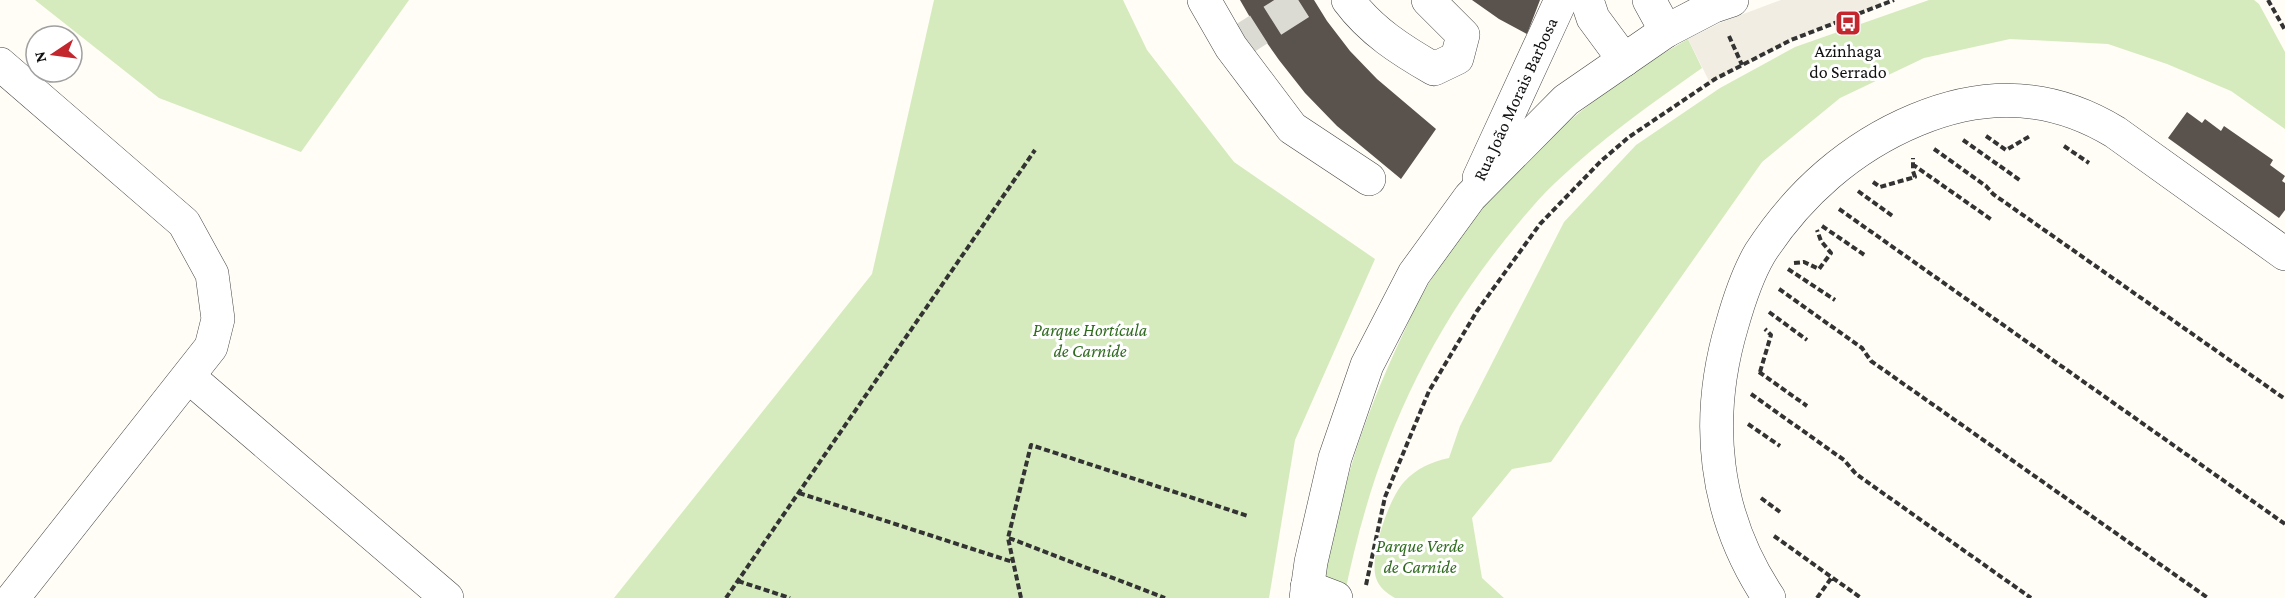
<svg xmlns="http://www.w3.org/2000/svg" width="2285" height="598" viewBox="0 0 2285 598" font-family="'Crimson Pro',serif">
	<rect width="100%" height="100%" fill="#fffdf5"/>
	<path fill="#d5ebbd" d="M 35,0 L 409,0 L 301,152 L 159,98 Z
		M 934,0 L 1123,0 L 1147,50 L 1234,162 L 1375,259 L 1295,440 L 1269,598 L 614,598 L 872,274 Z
		M 1929,0 L 2254,0 L 2259,4 L 2285,52 L 2285,129 L 2231,91 L 2167,64 L 2108,44 L 2010,39 L 1924,58 L 1840,98 L 1762,162 L 1551,462 L 1512,469 L 1472,518 L 1482,578 L 1504,598 L 1395,598 C 1386,593 1379,587 1376,578 C 1369,556 1389,498 1404,482 C 1417,468 1431,462 1449,458 L 1460,426 L 1564,222 L 1636,145 L 1720,88 L 1795,47 Z
		M 1688,39 L 1702,68 C 1651,104 1601,139 1555,183 C 1537,200 1520,221 1504,241 C 1419,347 1370,465 1344,598 L 1321,598 C 1327,555 1338,512 1350,470 C 1364,423 1382,378 1403,334 C 1409,321 1415,306 1423,293 C 1486,186 1580,99 1688,39 Z"/>
	<path fill="#f1ede2" d="M 1781,0 L 1879,0 L 1881,5 L 1791,40 L 1710,83 L 1688,39 L 1722,22 Z"/>
	<path fill="#5a524d" d="M 1240,0 L 1314,0 L 1327,21 L 1350,51 L 1377,79 L 1436,129 L 1401,179 L 1337,126 L 1305,93 L 1279,60 L 1255,26 Z
		M 1472,0 L 1540,0 L 1527,34 L 1499,19 Z
		M 2187,112 L 2202,123 L 2205,119 L 2221,131 L 2224,126 L 2273,160 L 2270,165 L 2285,176 L 2282,181 L 2285,183 L 2285,210 L 2279,218 L 2168,138 Z"/>
	<g fill="none" stroke-linecap="round" stroke-linejoin="round">
		<path stroke="#dbdad3" stroke-width="33" stroke-dasharray="33 16" stroke-linecap="butt" d="M 1231,47 L 1305,0"/>
		<g stroke="#444" stroke-width="34">
			<g id="minor">
				<path d="M 1204,0 L 1231,47 L 1292,128 L 1369,179"/>
				<path d="M 1348,0 C 1371,31 1401,50 1434,69 L 1457,58 L 1463,35 L 1428,0"/>
				<path d="M 1587,0 L 1593,18 L 1624,60"/>
				<path d="M 1649,0 L 1666,31"/>
				<path d="M 0,64 L 184,223 L 212,274 L 218,319 L 211,347 L 13,598"/>
				<path id="s1" d="M 1479,178 L 1561,0"/>
				<path d="M 189,377 L 447,598"/>
				<path d="M 1307,587 L 1336,598"/>
				<path d="M 1306,598 L 1311,562 L 1335,458 L 1367,365 L 1414,274 L 1470,197 L 1566,100 L 1666,31 L 1714,6 L 1732,0"/>
				<path d="M 1769,598 C 1713,514 1704,419 1732,325 C 1739,300 1747,275 1760,253 C 1798,194 1851,147 1916,120 C 1985,91 2051,93 2115,132 L 2285,254"/>
			</g>
		</g>
		<path stroke="#333" stroke-width="4" stroke-dasharray="6 3" stroke-linecap="butt" d="M 2268,0 L 2285,30
			M 1729,36 L 1742,65
			M 1986,136 L 2006,150 L 2030,136
			M 1963,140 L 2021,181
			M 2064,146 L 2089,163
			M 1934,149 L 1986,186 L 1993,194 L 2285,399
			M 1912,164 L 1992,220
			M 1873,182 L 1880,187 L 1915,177 L 1913,171 L 1913,158
			M 1858,191 L 1894,217
			M 1839,209 L 2285,524
			M 1822,226 L 1866,256
			M 1794,263 L 1804,262 L 1819,269 L 1831,253 L 1821,241 L 1817,230
			M 1788,269 L 1835,300
			M 1779,289 L 1862,348 L 1871,361 L 2208,598
			M 1769,312 L 1807,340
			M 1759,372 L 1807,406
			M 1760,372 L 1771,335 L 1765,329
			M 1751,394 L 1844,460 L 1856,474 L 2031,598
			M 1748,424 L 1780,446
			M 799,493 L 1013,562
			M 1761,498 L 1780,512
			M 1774,536 L 1861,598
			M 1009,538 L 1165,598
			M 738,581 L 790,598
			M 1366,585 L 1385,497 L 1429,391 L 1477,311 L 1540,224 L 1601,161 L 1629,137 L 1715,79 L 1791,40 L 1894,0
			M 726,598 L 1035,150
			M 1021,598 L 1008,538 L 1031,445 L 1248,516
			M 1817,598 L 1832,577"/>
		<use href="#minor" stroke="#fff" stroke-width="33"/>
	</g>
	<defs>
		<g id="bus-square" transform="scale(1.35)"><rect x="-9" y="-9" width="18" height="18" rx="4" fill="#c4262e" stroke="#fff"/><path d="M-5-6H5V4H4V6H2V4H-2V6H-4V4H-5ZM-3.5-4V0h7V-4ZM-3.5 1.2v1.5H-2V1.2ZM2 1.2v1.5H3.5V1.2Z" fill="#fff"/></g>
	</defs>
	<g fill-rule="evenodd">
		<use href="#bus-square" x="1848" y="23"/>
	</g>
	<g text-anchor="middle" dominant-baseline="central" stroke-width="6" stroke-linejoin="round" paint-order="stroke">
		<g font-size="18" fill="#111" stroke="#fff">
			<text x="1848" y="51">Azinhaga<tspan x="1848" dy="21">do Serrado</tspan></text>
		</g>
		<g font-size="18" fill="#111" stroke="#fff">
			<text stroke="none"><textPath href="#s1" startOffset="87">Rua João Morais Barbosa</textPath></text>
		</g>
		<g font-size="18" font-style="italic" fill="#2f6b1f" stroke="#fff">
			<text x="1090" y="330">Parque Hortícula<tspan x="1090" dy="21">de Carnide</tspan></text>
			<text x="1420" y="546">Parque Verde<tspan x="1420" dy="21">de Carnide</tspan></text>
		</g>
	</g>
	<g transform="translate(54 54) rotate(257)"><circle r="28" fill="#ffffff" stroke="#a0a0a0" stroke-width="1.5"/>
	<path d="M0-4.5L10 22L0 15L-10 22Z" fill="#c4262e"/>
	<text y="-9" font-size="16" font-weight="bold" text-anchor="middle" fill="#111111">N</text>
	</g>
</svg>
